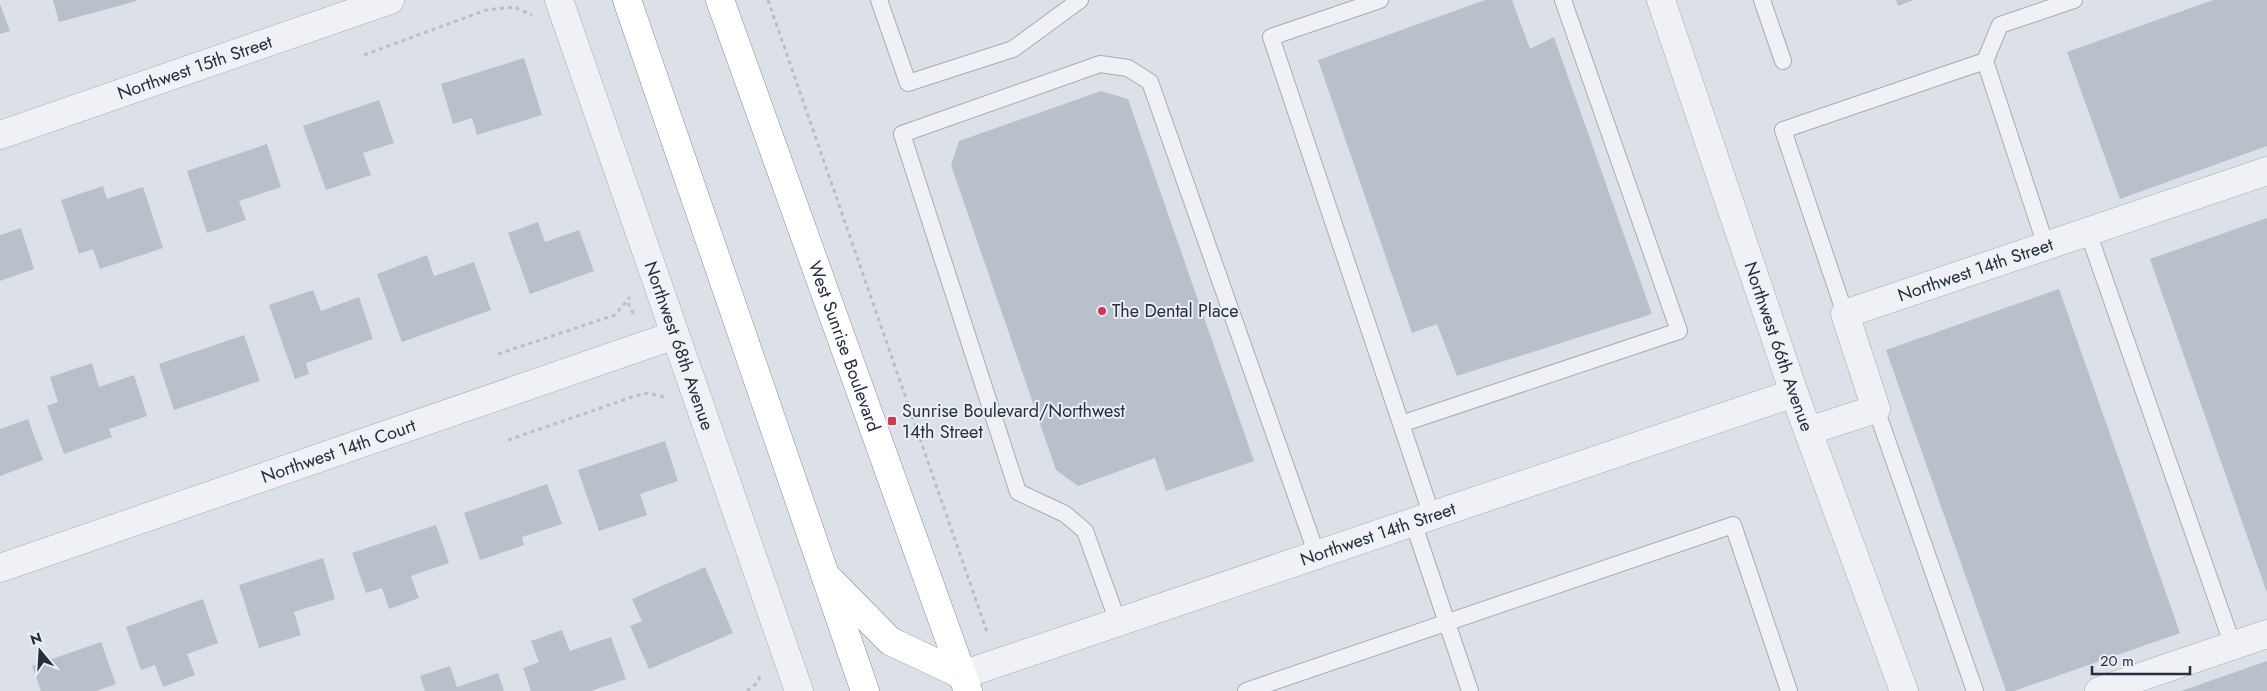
<svg xmlns="http://www.w3.org/2000/svg" width="2267" height="691" viewBox="0 0 2267 691" font-family="Jost,sans-serif">
<style>
.building{fill:#b8c0cb}
.lines{fill:none;stroke-linecap:round;stroke-linejoin:round}
.lane-casing{stroke:#a5acb5;stroke-width:18}
.street-casing{stroke:#a5acb5;stroke-width:29}
.highway-casing{stroke:#828e9f;stroke-width:29}
.path{stroke:#babfc6;stroke-width:3;stroke-dasharray:4 4;stroke-linecap:butt}
.lane{stroke:#eff1f5;stroke-width:16}
.street{stroke:#eff1f5;stroke-width:28}
.highway{stroke:#fff;stroke-width:28}
.poi-dot{fill:#d93452;stroke:#ebeff5;stroke-width:2}
.labels{text-anchor:middle;stroke-width:4;stroke-linejoin:round;paint-order:stroke}
.street-label{font-size:18px;fill:#242f3f;stroke:#ebeff5}
.poi-label{font-size:18px;fill:#242f3f;stroke:#ebeff5;text-anchor:start}
</style>
<rect width="100%" height="100%" fill="#dce1e7"/>
<!-- building -->
<path class="building" d="M53,0H136L137,1L59,22Z
M1485,0H1512L1530,49L1554,37L1652,314L1457,376L1437,324L1412,333L1318,60Z
M1896,0H1914L1898,6Z
M2213,0H2267V146L2120,199L2067,52Z
M0,4L10,31L0,34Z
M524,58L542,115L477,135L472,118L453,124L441,84Z
M1101,91L1128,99L1254,461L1166,491L1155,458L1078,486L1056,470L951,165L959,141Z
M379,100L394,143L363,153L371,175L326,190L303,126Z
M267,144L281,187L239,201L246,220L207,233L187,171Z
M103,186L107,199L143,187L163,248L100,269L93,249L79,254L61,200Z
M2267,218V593L2150,259Z
M538,222L545,242L579,230L594,271L530,294L508,233Z
M21,228L34,269L0,281V235Z
M427,255L434,276L474,262L491,310L402,342L377,274Z
M2059,289L2180,633L2014,691H2006L1886,350Z
M313,290L321,311L359,297L373,339L306,363L309,374L295,379L269,305Z
M244,335L260,381L174,410L159,364Z
M92,363L99,387L134,375L147,416L109,429L112,437L64,454L47,406L58,402L50,377Z
M28,419L43,460L0,476V429Z
M665,441L678,481L640,494L647,515L599,531L578,470Z
M547,484L562,524L522,537L524,545L480,560L464,513Z
M436,525L449,563L411,576L419,598L389,609L382,588L366,593L352,553Z
M323,558L335,599L294,612L301,635L259,648L239,585Z
M705,567L733,633L649,669L630,626L642,621L632,599Z
M203,599L218,643L187,654L195,675L163,687L155,665L141,670L126,627Z
M562,630L570,651L611,637L626,679L591,691H531L523,668L539,662L531,641Z
M101,642L116,684L96,691H41L32,666Z
M2267,661V691H2181Z
M450,666L457,687L498,673L504,691H425L420,676Z"/>
<g class="lines">
<!-- lane casing -->
<g class="lane-casing">
<path id="lane" d="M879,0L908,83L1013,49L1080,0
M1380,0L1271,37L1432,516
M1762,0L1783,61
M1985,61L2000,25L2074,0
M2088,232L2233,646
M1845,314L1783,130L1985,61L2046,246
M1876,409L1975,691
M1401,424L1679,331L1563,0
M1413,522L1470,691
M1118,622L1085,531L1065,514L1018,492L902,134L1100,64L1128,68L1150,82L1317,555
M1246,691L1733,525L1789,691"/>
</g>
<!-- street casing -->
<g class="street-casing">
<g id="street">
<path id="s1" d="M559,0L799,691"/>
<path id="s2" d="M1661,0L1794,393L1904,691"/>
<path id="s3" d="M0,135L390,0"/>
<path id="s4" d="M1808,431L1876,409L1845,314L2267,171"/>
<path id="s5" d="M0,568L675,335"/>
<path id="s6" d="M962,675L1794,393"/>
<path d="M2099,691L2267,634"/>
</g>
</g>
<!-- highway casing -->
<g class="highway-casing">
<g id="highway">
<path d="M627,0L865,691"/>
<path id="s7" d="M720,0L968,691"/>
<path d="M831,581L890,641L962,675"/>
</g>
</g>
<!-- path -->
<path class="path" d="M768,0L988,635
M364,55L486,10L514,7L532,15
M628,303L634,315
M498,354L615,315L630,297
M508,440L635,396L648,393L664,397
M747,691L757,683L761,674"/>
<!-- lane -->
<use href="#lane" class="lane"/>
<!-- street -->
<use href="#street" class="street"/>
<!-- highway -->
<use href="#highway" class="highway"/>
</g>
<!-- markers -->
<g class="poi-dot">
<circle cx="1102" cy="311" r="5"/>
<rect x="887" y="416" width="10" height="10" rx="2.5"/>
</g>
<g class="labels">
<!-- street labels -->
<g class="street-label">
<text dy="6" stroke="none"><textPath href="#s3" startOffset="206">Northwest 15th Street</textPath></text>
<text dy="6" stroke="none"><textPath href="#s4" startOffset="309">Northwest 14th Street</textPath></text>
<text dy="6" stroke="none"><textPath href="#s7" startOffset="368">West Sunrise Boulevard</textPath></text>
<text dy="6" stroke="none"><textPath href="#s1" startOffset="366">Northwest 68th Avenue</textPath></text>
<text dy="6" stroke="none"><textPath href="#s2" startOffset="366">Northwest 66th Avenue</textPath></text>
<text dy="6" stroke="none"><textPath href="#s5" startOffset="358">Northwest 14th Court</textPath></text>
<text dy="6" stroke="none"><textPath href="#s6" startOffset="439">Northwest 14th Street</textPath></text>
</g>
<!-- poi labels -->
<g class="poi-label">
<text x="1112" y="317">The Dental Place</text>
<text x="902" y="417">Sunrise Boulevard/Northwest<tspan x="902" dy="21">14th Street</tspan></text>
</g>
</g>
<!-- north arrow -->
<g transform="translate(40 651) rotate(342)" stroke="#ebeff5" stroke-width="4" paint-order="stroke">
<path d="M0-4L9 19L0 12L-9 19Z" fill="#242f3f"/>
<text y="-8" font-size="14" font-weight="bold" text-anchor="middle" fill="#242f3f">N</text>
</g>
<!-- scale -->
<path d="M2092 666v8h98v-8" fill="none" stroke="#242f3f" stroke-width="2.5"/>
<text x="2100" y="666" font-size="15" fill="#242f3f" stroke="#ebeff5" stroke-width="4" paint-order="stroke">20 m</text>
</svg>
